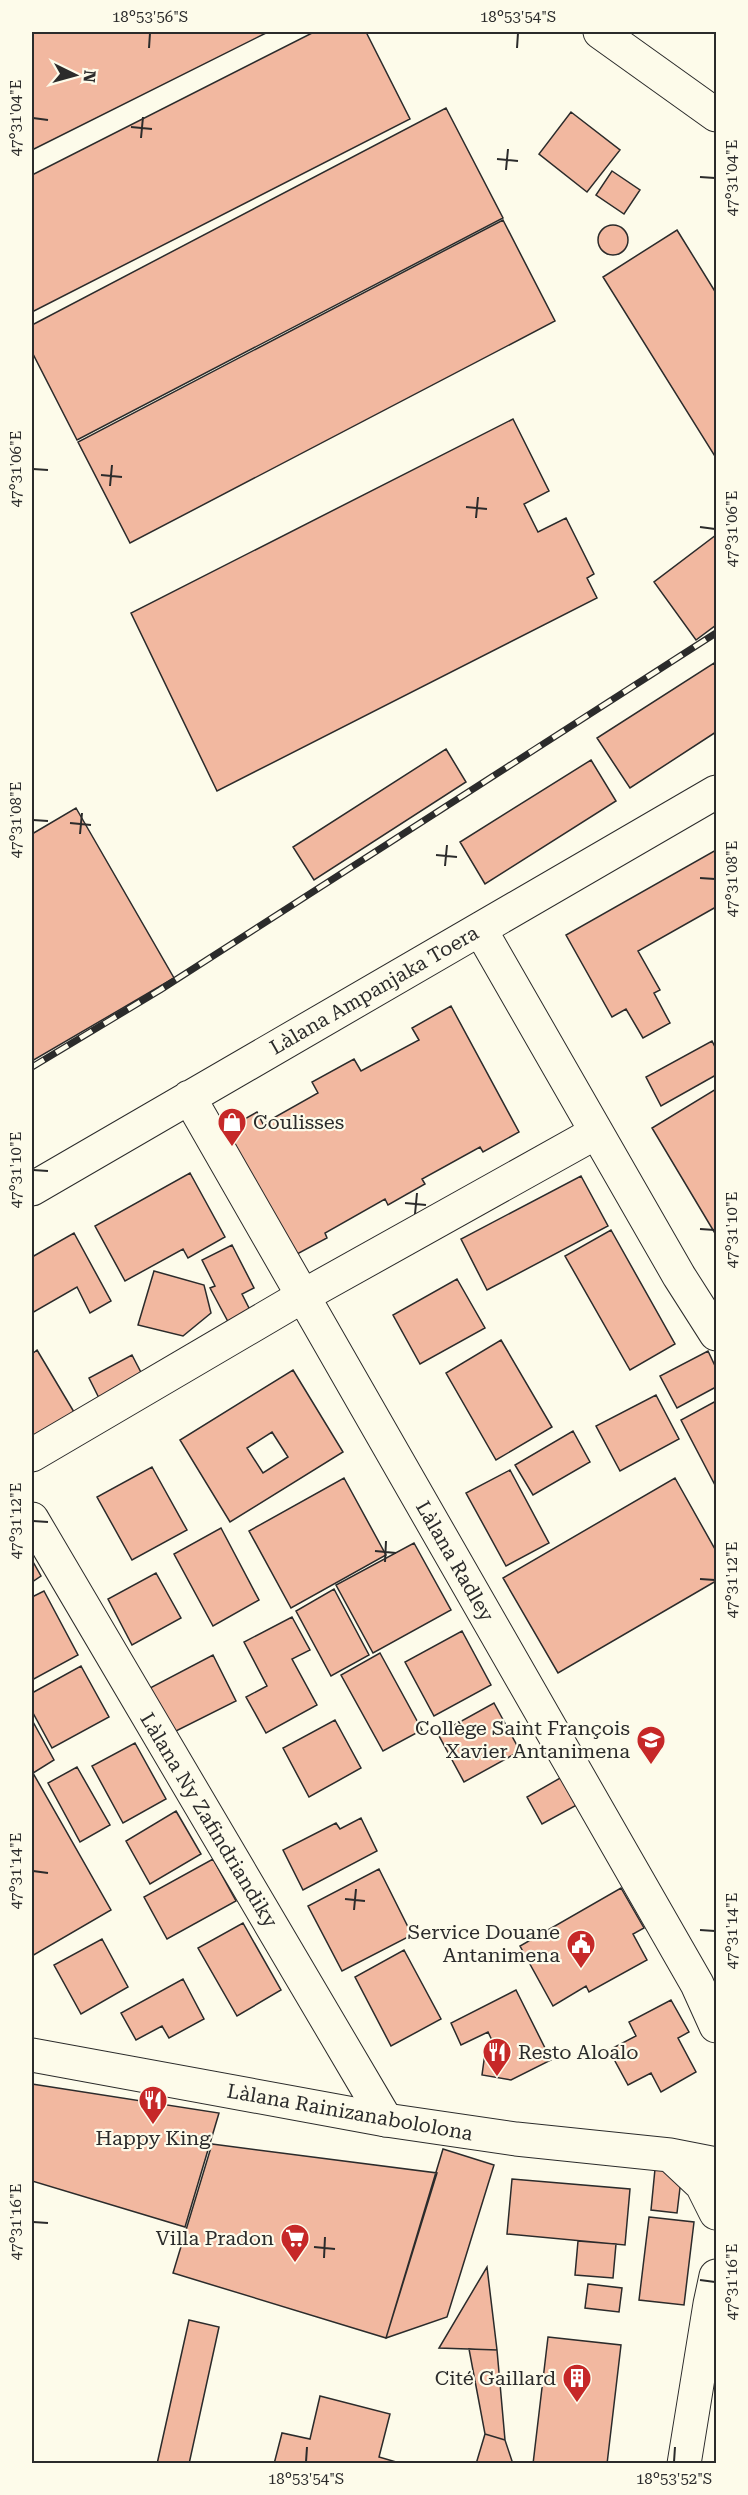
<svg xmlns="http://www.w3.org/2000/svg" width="748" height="2495" viewBox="0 0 748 2495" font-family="'Roboto Serif',serif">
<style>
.building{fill:#f2b8a0;stroke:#2b2b2b;stroke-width:1.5;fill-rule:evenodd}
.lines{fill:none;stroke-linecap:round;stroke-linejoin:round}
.minor-casing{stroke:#2b2b2b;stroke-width:35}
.major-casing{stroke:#2b2b2b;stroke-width:35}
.minor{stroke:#fdfbea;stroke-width:33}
.major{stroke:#fdfbea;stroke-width:33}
.rail-casing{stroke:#2b2b2b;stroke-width:7}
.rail{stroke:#fdfbea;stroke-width:4.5;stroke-dasharray:14;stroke-linecap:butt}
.ticks{fill:none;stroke:#2b2b2b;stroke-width:2}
.labels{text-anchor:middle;stroke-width:4.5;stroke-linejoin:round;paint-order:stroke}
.street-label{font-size:20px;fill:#2b2b2b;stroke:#fdfbea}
.poi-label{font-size:20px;fill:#2b2b2b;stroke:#fdfbea;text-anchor:end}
.neatline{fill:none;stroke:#2b2b2b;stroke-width:2}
.ticks-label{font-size:15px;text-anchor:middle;fill:#2b2b2b}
</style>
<rect width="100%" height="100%" fill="#fdfbea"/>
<!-- building -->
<path class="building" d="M32,32H268L32,150Z
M314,32H366L410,119L32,312V175Z
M446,108L503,218L77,440L32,352V325Z
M571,112L620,150L587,192L539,154Z
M612,171L640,190L624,214L596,195Z
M503,220L555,321L130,543L78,442Z
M598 240a15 15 0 1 1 30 0a15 15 0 1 1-30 0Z
M677,230L716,293V458L603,277Z
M513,419L549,491L524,504L538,532L566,518L594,574L587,578L597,598L217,791L131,613Z
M716,535V625L696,640L654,582Z
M714,663L716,667V732L630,788L597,738Z
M446,749L466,782L314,880L293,847Z
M591,760L616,801L485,884L460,842Z
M76,808L174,978L32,1061V834Z
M716,850V907L638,951L660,990L654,993L670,1023L643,1038L626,1009L612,1017L566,935Z
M451,1006L519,1132L483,1152L480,1147L422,1179L425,1184L388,1205L385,1199L325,1233L327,1238L286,1260L218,1134L257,1112L263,1124L318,1093L312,1082L354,1059L361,1071L419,1040L412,1028Z
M712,1041L716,1049V1075L661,1106L646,1077Z
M716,1089V1235L652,1128Z
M190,1173L225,1237L188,1258L183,1249L125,1281L95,1226Z
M581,1176L608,1226L487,1290L461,1239Z
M611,1230L675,1344L630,1370L565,1256Z
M74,1233L111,1301L90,1313L77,1287L32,1313V1257Z
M232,1245L254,1288L242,1294L255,1320L233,1331L210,1288L215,1286L202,1260Z
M154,1271L204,1285L211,1313L183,1336L138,1325Z
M457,1279L485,1328L420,1364L393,1315Z
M501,1340L552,1427L496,1460L446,1373Z
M37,1350L77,1417L32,1441V1354Z
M708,1351L716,1368V1387L677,1408L660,1376Z
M132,1355L147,1384L104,1408L89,1378Z
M293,1370L343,1452L230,1522L180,1440ZM272,1432L288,1457L263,1473L247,1448Z
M656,1395L679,1439L620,1471L596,1426Z
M716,1401V1487L681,1420Z
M573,1431L590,1462L533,1495L515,1465Z
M152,1467L187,1530L132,1560L97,1497Z
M510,1470L549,1543L506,1566L466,1493Z
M344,1478L386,1555L291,1608L249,1531Z
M675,1478L716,1551V1581L558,1673L503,1578Z
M221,1528L259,1600L213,1626L174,1554Z
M414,1543L451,1610L373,1653L336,1585Z
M32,1560L41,1576L32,1582Z
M156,1573L181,1618L132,1645L108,1599Z
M334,1589L369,1655L331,1676L296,1611Z
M44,1591L78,1655L32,1680V1597Z
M292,1617L310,1650L292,1659L317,1705L266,1733L246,1697L267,1686L244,1642Z
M462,1631L491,1685L434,1716L405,1662Z
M380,1653L422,1730L383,1751L341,1675Z
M213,1655L236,1701L172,1733L150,1688Z
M81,1666L109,1717L52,1748L32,1711V1693Z
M494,1703L520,1751L464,1782L438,1734Z
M32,1720L54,1760L33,1773L111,1910L32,1956Z
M335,1720L361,1768L309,1797L283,1748Z
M135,1743L166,1799L123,1823L92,1766Z
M77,1767L110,1825L80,1842L48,1783Z
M569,1773L584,1801L542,1824L527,1797Z
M176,1811L201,1854L150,1884L126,1841Z
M361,1818L377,1851L303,1890L283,1850L336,1823L340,1829Z
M213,1859L236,1901L167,1939L144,1897Z
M379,1869L412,1935L342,1971L308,1906Z
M621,1888L644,1928L633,1934L647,1960L589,1992L586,1986L553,2006L520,1946Z
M243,1923L281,1990L237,2016L198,1948Z
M102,1939L128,1987L81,2014L54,1965Z
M404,1950L441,2019L391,2046L355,1977Z
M183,1979L204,2019L169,2038L162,2026L136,2040L121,2013Z
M516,1990L551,2060L511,2080L482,2075L485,2053L499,2055L488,2032L461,2045L451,2023Z
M671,2000L689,2032L678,2038L696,2072L661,2092L651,2073L628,2085L609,2050L636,2036L629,2022Z
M32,2084L219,2113L185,2227L32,2181Z
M212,2144L437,2173L386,2338L173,2273Z
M443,2149L494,2165L447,2317L386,2338Z
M655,2169L682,2171L677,2213L651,2210Z
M512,2179L630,2189L625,2245L507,2234Z
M649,2217L694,2222L684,2305L639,2300Z
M578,2241L616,2244L613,2278L575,2275Z
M487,2267L497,2350L439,2348Z
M588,2284L622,2288L619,2312L585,2308Z
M189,2320L219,2327L189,2464H157Z
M548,2337L621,2345L607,2464H533Z
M469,2349L497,2350L505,2440L485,2434Z
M320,2396L390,2414L379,2457L403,2464H274L282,2433L310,2439Z
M485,2434L505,2440L513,2464H476Z"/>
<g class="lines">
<!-- minor casing -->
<g class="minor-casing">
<path id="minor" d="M600,32L716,115
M32,1455L303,1296L595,1133
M32,1519L386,2120"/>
</g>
<!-- major casing -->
<g class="major-casing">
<path id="major" d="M480,929L679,1276L716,1334
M189,1097L697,1984L716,2026
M32,1189L716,792
M32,2055L386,2120L516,2139L670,2155L716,2164
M670,2155L702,2185L716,2213
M684,2464L710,2304L716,2276"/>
</g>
<!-- minor -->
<use href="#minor" class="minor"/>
<!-- major -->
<use href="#major" class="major"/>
<!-- rail casing -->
<g class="rail-casing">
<path id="rail" d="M32,1067L160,990L716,633"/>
</g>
<!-- rail -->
<use href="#rail" class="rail"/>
</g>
<!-- ticks -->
<path class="ticks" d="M149,48L150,33M517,48L518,33M33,118L48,120M131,127L152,129M141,138L143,117M497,159L518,161M506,170L508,149M700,177L715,178M33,469L48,470M101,475L122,477M110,486L112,465M466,507L487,509M476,518L478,497M700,527L715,529M33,820L48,821M70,823L91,825M80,834L82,813M436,855L457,857M445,866L447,845M700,878L715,879M33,1170L48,1171M405,1203L426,1205M415,1214L417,1193M700,1229L715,1230M33,1521L48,1522M375,1551L396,1553M385,1562L386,1541M700,1579L715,1580M33,1871L48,1873M345,1899L365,1901M354,1910L356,1889M700,1930L715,1931M33,2222L48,2223M314,2247L335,2249M324,2258L325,2237M700,2280L715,2282M306,2462L307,2447M674,2462L675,2447"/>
<!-- icons -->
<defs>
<g id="shop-pin" transform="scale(1.5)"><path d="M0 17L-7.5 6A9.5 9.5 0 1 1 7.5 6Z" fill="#c62828" stroke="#fdfbea"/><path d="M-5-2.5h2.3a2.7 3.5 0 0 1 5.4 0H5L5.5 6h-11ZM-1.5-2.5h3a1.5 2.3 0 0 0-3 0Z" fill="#fff"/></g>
<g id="school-pin" transform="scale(1.5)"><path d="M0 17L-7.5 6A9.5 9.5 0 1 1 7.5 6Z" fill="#c62828" stroke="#fdfbea"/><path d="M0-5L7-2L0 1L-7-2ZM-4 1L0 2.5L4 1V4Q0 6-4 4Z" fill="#fff"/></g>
<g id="civic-pin" transform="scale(1.5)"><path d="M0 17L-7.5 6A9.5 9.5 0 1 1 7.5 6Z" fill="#c62828" stroke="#fdfbea"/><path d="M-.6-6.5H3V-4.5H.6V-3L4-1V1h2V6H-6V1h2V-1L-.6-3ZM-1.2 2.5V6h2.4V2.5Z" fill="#fff"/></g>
<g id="restaurant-pin" transform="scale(1.5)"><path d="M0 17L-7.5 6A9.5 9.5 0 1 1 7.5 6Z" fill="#c62828" stroke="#fdfbea"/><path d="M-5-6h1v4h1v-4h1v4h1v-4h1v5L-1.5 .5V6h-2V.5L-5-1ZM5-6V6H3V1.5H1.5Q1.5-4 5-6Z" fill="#fff"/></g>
<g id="supermarket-pin" transform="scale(1.5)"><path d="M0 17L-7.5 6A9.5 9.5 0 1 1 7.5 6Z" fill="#c62828" stroke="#fdfbea"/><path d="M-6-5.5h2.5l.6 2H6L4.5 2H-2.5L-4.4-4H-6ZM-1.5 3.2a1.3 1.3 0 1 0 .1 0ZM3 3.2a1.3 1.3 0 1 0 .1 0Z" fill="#fff"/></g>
<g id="building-pin" transform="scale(1.5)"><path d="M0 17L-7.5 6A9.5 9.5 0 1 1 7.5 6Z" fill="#c62828" stroke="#fdfbea"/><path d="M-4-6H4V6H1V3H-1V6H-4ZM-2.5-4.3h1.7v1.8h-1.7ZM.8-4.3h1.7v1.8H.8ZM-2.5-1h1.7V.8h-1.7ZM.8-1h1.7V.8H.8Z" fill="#fff"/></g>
</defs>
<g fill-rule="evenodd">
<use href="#shop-pin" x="232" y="1122"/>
<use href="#school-pin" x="651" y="1740"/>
<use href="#civic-pin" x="581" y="1944"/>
<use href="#restaurant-pin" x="497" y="2052"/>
<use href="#restaurant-pin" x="153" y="2100"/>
<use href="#supermarket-pin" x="295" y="2238"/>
<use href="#building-pin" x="577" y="2378"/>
</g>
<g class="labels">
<!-- street labels -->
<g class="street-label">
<text transform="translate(374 990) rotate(-30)" y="7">Làlana Ampanjaka Toera</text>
<text transform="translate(455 1561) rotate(60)" y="7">Làlana Radley</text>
<text transform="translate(209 1820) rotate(59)" y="7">Làlana Ny Zafindriandiky</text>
<text transform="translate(350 2112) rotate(10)" y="7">Làlana Rainizanabololona</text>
</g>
<!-- poi labels -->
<g class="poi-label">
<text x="253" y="1129" text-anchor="start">Coulisses</text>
<text x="630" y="1735">Collège Saint François<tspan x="630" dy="23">Xavier Antanimena</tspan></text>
<text x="560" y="1939">Service Douane<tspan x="560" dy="23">Antanimena</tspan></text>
<text x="518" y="2059" text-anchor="start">Resto Aloalo</text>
<text x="153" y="2145" text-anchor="middle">Happy King</text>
<text x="274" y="2245">Villa Pradon</text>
<text x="556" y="2385">Cité Gaillard</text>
</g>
</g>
<!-- border -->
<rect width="748" height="2495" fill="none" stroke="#fdfbea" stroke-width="66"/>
<!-- north arrow -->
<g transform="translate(75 75) rotate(95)" stroke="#fdfbea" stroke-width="4.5" paint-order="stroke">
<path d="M0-4.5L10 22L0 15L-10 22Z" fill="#2b2b2b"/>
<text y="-9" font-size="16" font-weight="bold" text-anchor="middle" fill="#2b2b2b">N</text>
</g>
<rect x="33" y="33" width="682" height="2429" class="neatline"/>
<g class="ticks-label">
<text x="150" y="22">18°53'56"S</text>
<text x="518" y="22">18°53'54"S</text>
<text transform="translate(16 118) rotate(-90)" y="5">47°31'04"E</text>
<text transform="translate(732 178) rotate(-90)" y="5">47°31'04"E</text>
<text transform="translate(16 469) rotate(-90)" y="5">47°31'06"E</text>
<text transform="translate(732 529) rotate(-90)" y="5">47°31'06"E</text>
<text transform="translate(16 820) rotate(-90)" y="5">47°31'08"E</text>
<text transform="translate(732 879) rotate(-90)" y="5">47°31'08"E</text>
<text transform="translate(16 1170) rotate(-90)" y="5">47°31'10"E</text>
<text transform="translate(732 1230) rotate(-90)" y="5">47°31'10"E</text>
<text transform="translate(16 1521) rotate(-90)" y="5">47°31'12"E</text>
<text transform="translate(732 1580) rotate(-90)" y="5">47°31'12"E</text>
<text transform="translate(16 1871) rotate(-90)" y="5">47°31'14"E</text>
<text transform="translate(732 1931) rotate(-90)" y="5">47°31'14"E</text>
<text transform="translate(16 2222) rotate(-90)" y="5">47°31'16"E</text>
<text transform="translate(732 2282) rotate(-90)" y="5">47°31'16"E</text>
<text x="306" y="2484">18°53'54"S</text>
<text x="674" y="2484">18°53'52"S</text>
</g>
</svg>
